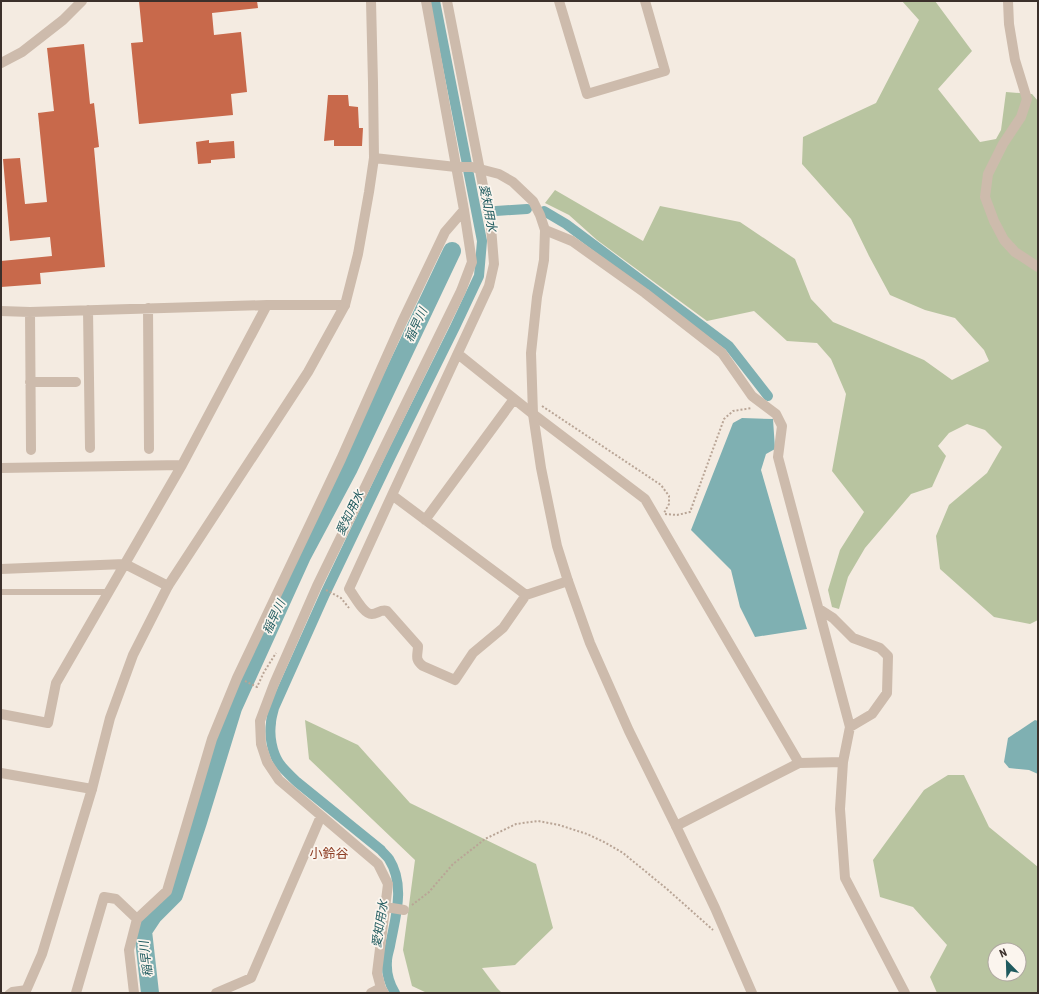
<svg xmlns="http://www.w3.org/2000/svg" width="1039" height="994" viewBox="0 0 1039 994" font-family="'Roboto Condensed','Noto Sans JP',sans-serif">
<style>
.green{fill:#b8c4a0;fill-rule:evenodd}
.water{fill:#7fb0b2}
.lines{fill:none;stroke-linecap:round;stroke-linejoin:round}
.canal{stroke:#7fb0b2;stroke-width:10}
.river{stroke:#7fb0b2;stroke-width:18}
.building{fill:#c8694b}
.path{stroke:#b9a596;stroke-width:2;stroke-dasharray:2 2;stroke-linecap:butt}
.service{stroke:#cdbbac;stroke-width:6}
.minor{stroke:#cdbbac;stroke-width:10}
.tertiary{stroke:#cdbbac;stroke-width:10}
.labels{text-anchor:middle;stroke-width:3.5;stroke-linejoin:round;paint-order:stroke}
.water-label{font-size:12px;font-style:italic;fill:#1f5a5e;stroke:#fbf5ee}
.quarter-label{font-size:13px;fill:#8c3b22;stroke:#fbf5ee}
</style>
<rect width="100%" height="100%" fill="#f4ebe1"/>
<!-- green -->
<path class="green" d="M902,1H935L972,51L938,89L980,142L996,139L1001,130L1006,92L1032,94L1038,101V620L1030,624L994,617L940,569L936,536L949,505L987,473L1002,447L985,430L967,424L949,433L938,446L946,456L932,487L911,494L865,548L848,577L839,609L832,607L828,590L840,550L864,512L832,471L846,394L831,359L817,343L787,341L754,311L707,321L597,240L569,215L545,203L555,190L643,241L660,206L740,222L795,259L811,299L833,322L886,344L924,360L952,380L989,361L984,350L955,318L925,310L890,295L869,256L851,219L802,164L803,137L876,103L919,20Z
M305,720L358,745L410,803L536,864L553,928L515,965L482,968L497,988L502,993H427L412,986L403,950L415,860L309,759Z
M948,775H964L989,827L1038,867V993H937L930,977L947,945L913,907L880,897L873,860L924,790ZM995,950H1019V974H995Z"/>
<!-- water -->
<path class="water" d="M742,418L773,419L775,449L766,454L761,470L807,629L755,637L740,607L731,570L691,530L733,423Z
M1035,720L1038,721V774L1029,770L1009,768L1004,762L1008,738Z"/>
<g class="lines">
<!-- canal -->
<path class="canal" d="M496,211L527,209
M544,211L566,224L729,346L768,396
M395,993C389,983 386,973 387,961C387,956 389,951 390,946C395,918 406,886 389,859C387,856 383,853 381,850L297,782C291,776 284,770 279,763C272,752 269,736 271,723C271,718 273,713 274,708L325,594L391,456L455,327L479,276L482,241L435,1"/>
<!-- river -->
<path class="river" d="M150,993L143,931L153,916L174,895L198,822L233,708L302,556L349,468L452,251"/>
</g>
<!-- building -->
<path class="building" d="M139,1H257L258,8L212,13L214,35L241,32L247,92L231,94L233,115L139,124L131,43L143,42Z
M84,44L90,104L94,103L99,147L94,148L105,267L40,273L41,284L1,287V261L52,256L50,237L10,241L3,159L20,158L25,204L47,202L38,113L54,111L47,48Z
M328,95H348L349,106L358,107L359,128H363L362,146H334V140L324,141Z
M209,140V143L234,141L235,158L211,160V163L198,164L196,142Z"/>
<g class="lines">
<!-- path -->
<path class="path" d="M542,406L661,485L669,496V504L664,513
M665,514L677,515L690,512L724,419L733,411L752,408
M326,590L341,598L349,608
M245,681L257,687L264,672L276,653
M412,905L429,892L453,864L485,839L516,824L538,821L559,825L587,834L604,842L623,853L667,889L713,930"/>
<!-- service -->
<path class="service" d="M1,592H108
M8,993L12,990L27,988"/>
<!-- minor -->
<path class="minor" d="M447,1L491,227L494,264L489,286L392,495L349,589C354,595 364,615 372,614C377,614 381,609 387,611L418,646C418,655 414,659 423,666L455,680L473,653L503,628L526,595L568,581
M559,1L587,94L665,71L645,1
M1008,1L1009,24L1015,60L1027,99L1021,117L1003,144L988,174L985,197L994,221L1004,240L1015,252L1038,267
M545,230L572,241L645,293L722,353L752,396L776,414L782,426L778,457L850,727L843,762L840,809L845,878L905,993
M148,308L149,449
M88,310L90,448
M1,311L30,312L267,305H345
M30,312L31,450
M458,354L533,414L645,499L799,763
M30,382H76
M1,468L182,465L267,305
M392,495L526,595
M425,520L514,399
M1,569L125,564L168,586
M819,609L833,618L853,638L880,648L888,656L887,693L872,714L850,727
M1,714L48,723L56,683L182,465
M1,773L92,789
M676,826L799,763L843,762
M386,907L404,910
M76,993L104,897L116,899L137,919
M134,993L129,950L137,919L167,891L212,739L237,678L341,459L402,322L445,232L464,210
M216,993L251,978L321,816
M371,993L381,988
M384,993L381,988L377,973L388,884L378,864L279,780L267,762L261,744L260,721L274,684L317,586L389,438L461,291L472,262L464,210L426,1"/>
<!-- tertiary -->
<path class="tertiary" d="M1,63L22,52L63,20L82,1
M374,158L456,167H472L499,174L513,182L533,201L540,215L545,230L544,260L537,297L531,353L533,414L541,468L557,546L568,581L590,643L629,731L676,826L715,908L752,993
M25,993L42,954L92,789L110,718L133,655L168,586L308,372L345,305L358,254L369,192L374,158L373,83L371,1"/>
</g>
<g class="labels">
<!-- water labels -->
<g class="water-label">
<text transform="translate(488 208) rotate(79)" y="4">愛知用水</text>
<text transform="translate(416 325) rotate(-65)" y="4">稲早川</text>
<text transform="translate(350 513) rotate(-64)" y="4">愛知用水</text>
<text transform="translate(274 617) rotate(-65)" y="4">稲早川</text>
<text transform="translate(380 924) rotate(-81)" y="4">愛知用水</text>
<text transform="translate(146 959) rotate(-97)" y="4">稲早川</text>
</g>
<!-- quarter labels -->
<g class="quarter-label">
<text x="329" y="858">小鈴谷</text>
</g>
</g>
<!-- border -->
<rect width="1039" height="994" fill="none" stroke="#3b302b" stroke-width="4"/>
<!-- north arrow -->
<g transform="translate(1007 962) rotate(337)"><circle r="19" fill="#fbf5ee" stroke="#aea6a0"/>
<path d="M0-3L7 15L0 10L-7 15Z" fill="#1f5a5e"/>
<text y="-6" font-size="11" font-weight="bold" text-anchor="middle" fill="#3b302b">N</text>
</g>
</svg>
